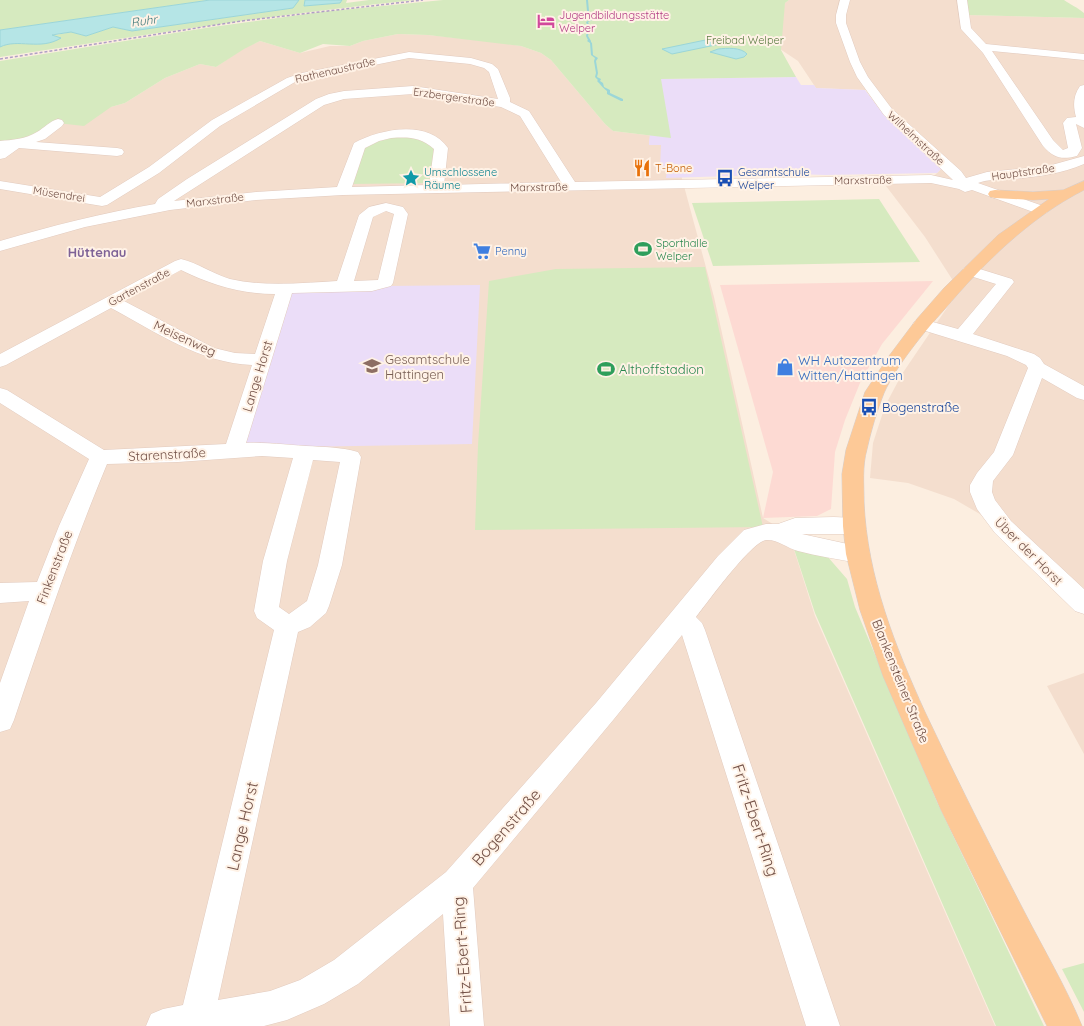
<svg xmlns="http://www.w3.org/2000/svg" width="1084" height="1026" viewBox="0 0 1084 1026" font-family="Quicksand,sans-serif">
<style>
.residential{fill:#f4dece}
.commercial{fill:#fddad3}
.education{fill:#ebddf8}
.green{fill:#d6eabf}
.water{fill:#b5e5e6;stroke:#9bd6d8}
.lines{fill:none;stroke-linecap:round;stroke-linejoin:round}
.stream{fill:#9bd6d8;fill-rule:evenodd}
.minor-casing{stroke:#e2cbbf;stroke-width:1}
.major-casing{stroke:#d8cecb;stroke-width:1}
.minor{fill:#fff;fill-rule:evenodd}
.major{fill:#fdc997;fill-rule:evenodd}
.rail{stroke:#af9fc5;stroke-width:1.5;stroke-dasharray:3 2;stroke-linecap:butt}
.labels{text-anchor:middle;stroke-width:4;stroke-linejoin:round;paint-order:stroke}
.far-hotel-label{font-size:11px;fill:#b23c85;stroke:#fff2e6;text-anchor:start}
.far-park-label{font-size:11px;fill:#58793f;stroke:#fff2e6}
.far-street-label{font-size:11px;fill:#735147;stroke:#fff2e6}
.far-food-label{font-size:11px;fill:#c56008;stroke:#fff2e6;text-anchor:start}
.far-culture-label{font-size:11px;fill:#0d838f;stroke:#fff2e6;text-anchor:start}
.far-transit-label{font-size:11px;fill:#164399;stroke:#fff2e6;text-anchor:start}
.far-leisure-label{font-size:11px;fill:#27864d;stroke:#fff2e6;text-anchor:start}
.far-shop-label{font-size:11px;fill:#366cbe;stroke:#fff2e6;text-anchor:start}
.far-water-label{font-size:12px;font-style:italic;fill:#3b7779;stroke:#fff2e6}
.far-quarter-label{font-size:13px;font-weight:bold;fill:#7e6297;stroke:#fff2e6}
.street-label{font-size:13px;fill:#735147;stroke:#fff2e6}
.education-label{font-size:13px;fill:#785e54;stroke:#fff2e6;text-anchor:start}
.shop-label{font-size:13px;fill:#366cbe;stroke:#fff2e6;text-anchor:start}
.leisure-label{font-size:13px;fill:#27864d;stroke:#fff2e6;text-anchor:start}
.transit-label{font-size:13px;fill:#164399;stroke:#fff2e6;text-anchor:start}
.near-street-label{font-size:16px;fill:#735147;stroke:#fff2e6}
</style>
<rect width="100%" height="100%" fill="#fceee0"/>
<!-- residential -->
<path class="residential" d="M789,0H965V15L1084,18V612L985,517L954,499L908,483L870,478L873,443L885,406L902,374L959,290L925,237L886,186L935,175L942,168L878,107L866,90L816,88L798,61L774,45L785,3Z
M398,34L428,35L496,42L521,46L541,53L551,60L605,124L613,131L671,138L714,297L763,518L789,534L815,616L995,1026H0V103L111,107L125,103L165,78L200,64L216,67L244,48L260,41L300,53L330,46H350L363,41Z
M1084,673V754L1047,686Z"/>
<!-- commercial -->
<path class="commercial" d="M933,281L882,344L860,383L845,420L835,452L831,509L817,516L763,518L773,472L720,285Z"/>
<!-- education -->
<path class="education" d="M796,77L801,85H814L816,88L865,90L878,107L942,168L937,173L825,175L797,174L666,178L667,170L660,169L661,145H649V141L654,106L655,79Z
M480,285L472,444L240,448L293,287Z"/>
<!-- green -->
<path class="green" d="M0,0H210L0,30Z
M299,0H305L304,6L340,3L342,0H347L346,3L369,0H415C276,14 138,36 0,57V47C18,38 40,51 60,38L51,36L71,32L86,36L113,27L132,31L292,8Z
M443,0H789L785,3L781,50L796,77L661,79L671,138L613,131L605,124L551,60L541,53L521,46L428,35L398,34L363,41L350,46L323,44L300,53L260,41L244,49L216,67L200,64L165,78L125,103L111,107L84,126L57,123L40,134L18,141L0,142V61L212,27L321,12Z
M965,0H1064C1071,5 1077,7 1084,13V18L965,15Z
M405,135L427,139L438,149L434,183L349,184L355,165L369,141Z
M879,199L920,262L713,266L692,203Z
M705,267L763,527L475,530L478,445L489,281L556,269Z
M794,549L827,556L847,579L855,607L937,802L1044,1026H996L815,613Z
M1084,963V1012L1062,969Z"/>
<!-- water -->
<path class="water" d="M210,0H299L293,8L132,31L113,27L86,36L71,32L52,35L61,38C40,51 18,38 0,47V30Z
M305,0H342L340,3L304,6Z
M715,38L725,43L672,54L662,49Z
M718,49C727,48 741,47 747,54L744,57L736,59L710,52Z"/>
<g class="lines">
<!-- stream -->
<path class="stream" d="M586,0H588L589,11L592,20L588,22L590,27L588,36L591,41V42L592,43L593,55L598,58L596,61L598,73L597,77L601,79L600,81L603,83L604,87L610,90V93L623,99V101H621L607,94V91C603,88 601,85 597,81L598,80L595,77L596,73L594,61L595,58L591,55L590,43L587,41L588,40L586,36L588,27L586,22L590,20L587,11Z"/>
<!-- minor casing -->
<g class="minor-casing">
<path id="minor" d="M840,0H850L846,15V23L860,62L868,77L892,109L961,171L966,178L987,172L1048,166L1084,156V164C1061,174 1036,177 1012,179C1001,180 988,179 978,183L1046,207L1048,210L1046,213L1041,214L1036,213L972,190L965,192L959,189L931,183L343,195L256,200L170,210L85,227L0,251V241C51,226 103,213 155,204L158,199L187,179L316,99L329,94L344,91L413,86L498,99L489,72L484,68L470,64L409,58L305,79L295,82L220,126L159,173L107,205L102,206L0,189V181L100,197L149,167L212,120L287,78L302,73L409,52L471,58L492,64L498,69L510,98V102L529,111L575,182L931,175L953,180L884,115L857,77L850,62L836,23V15ZM413,94L501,107L520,116L561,182L444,185L448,148C428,119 380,129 354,143L337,187L256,192L174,201L324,105L344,99ZM391,138C410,137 420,137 434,149L429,185L352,187L365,148L379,141Z
M957,0H967L971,28L986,44L1084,54V60L992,51L1053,140L1063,150L1068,148L1063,123L1067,118L1076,117C1073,106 1073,96 1080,86L1084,85V128L1076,124L1082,148L1077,156C1061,160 1054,158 1043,146L983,53L961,29Z
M58,119L62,120L64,123L62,126L45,139L36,142L117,148L122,149L124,152L122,155L117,156L19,148L5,158L0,159V141C12,140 26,139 37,132C44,128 50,121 58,119Z
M386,203L403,207L408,214L393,283L391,286L372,291L292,293L246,443C267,442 286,445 306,446C324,447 340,447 358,452L361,457L342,565L329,606L326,613L310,627L298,632L218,1000L270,991L300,980L334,960L446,872L596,703L718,556L744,530L766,524H778L795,518L834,517L854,518L862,520L865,526L862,532L854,534H802L866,548L870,554L866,560L858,563C838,559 817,556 798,551C787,548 777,539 766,540C751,542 707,603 696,617L702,623L705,630L840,1026H806L682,635L614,719L473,888L484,1026H450L443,914L358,984L324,1004L287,1020L264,1026H146L151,1014L163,1009L183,1005L274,630L257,618L254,611L263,561L293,458L262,456L178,462L107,464C72,548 43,634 14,720L10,729L0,732V683L29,601L0,603V583L37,582L59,526L89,459L0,403V388L7,390L104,450L226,444L252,365C200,363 156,332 111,308L6,365L0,367V354L175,261L181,259C198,263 213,274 230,279C265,287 302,283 337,281L359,215L369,207ZM386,211L394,214L378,280L354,281L373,217ZM181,270C211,285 242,294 275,294L255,354L235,353L214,348L124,301ZM313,460L340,462L318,565L307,601L289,614L279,607L287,561Z
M970,266L1012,279L1014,282L973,334L1034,354L1040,358L1044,364L1084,386V400L1077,398L1042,378L1013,455L993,481L992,492L995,500L1011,521L1084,589V614L1075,611L995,533L977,509L970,492V485L977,473L994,452L1028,368L1026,365L1007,356L916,328L913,324L916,320L922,319L958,329L996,284L964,274L962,271L964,268Z"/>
</g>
<!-- major casing -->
<g class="major-casing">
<path id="major" d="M1084,181V190C1029,218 983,264 944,310C924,332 896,366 884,393C877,410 871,431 867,449C862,466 864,485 864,502C867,576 895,646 925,712C957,780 990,846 1025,913C1044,950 1066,987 1082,1026H1047L941,810L883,676L860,610L846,554L843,526L842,474L846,450L865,392L889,356L916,320L944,288L998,235L1049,199L1033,200L995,198L990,197L988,194L990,191L995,190L1033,192L1063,190Z"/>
</g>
<!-- minor -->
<use href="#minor" class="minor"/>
<!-- major -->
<use href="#major" class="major"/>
<!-- rail -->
<path class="rail" d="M0,59L241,21L423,0"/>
</g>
<!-- icons -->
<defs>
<g id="hotel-bare" transform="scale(1.38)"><path d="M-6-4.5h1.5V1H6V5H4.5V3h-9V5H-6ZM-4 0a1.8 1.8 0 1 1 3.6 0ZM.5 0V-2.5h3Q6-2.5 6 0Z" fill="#d1479c" stroke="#fff2e6" stroke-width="2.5" paint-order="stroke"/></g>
<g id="restaurant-bare" transform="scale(1.38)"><path d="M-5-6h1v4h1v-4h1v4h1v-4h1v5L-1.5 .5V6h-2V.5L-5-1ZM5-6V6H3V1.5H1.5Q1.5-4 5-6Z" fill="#e8710a" stroke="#fff2e6" stroke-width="2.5" paint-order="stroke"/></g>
<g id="sight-bare" transform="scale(1.38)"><path d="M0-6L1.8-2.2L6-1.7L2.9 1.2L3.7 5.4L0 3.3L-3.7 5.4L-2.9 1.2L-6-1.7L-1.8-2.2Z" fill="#0f9aa8" stroke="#fff2e6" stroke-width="2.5" paint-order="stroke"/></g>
<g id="bus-bare" transform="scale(1.38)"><path d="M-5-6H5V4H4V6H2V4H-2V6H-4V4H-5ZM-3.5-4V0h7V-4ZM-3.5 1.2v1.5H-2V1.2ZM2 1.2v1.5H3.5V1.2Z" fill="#1a4fb4" stroke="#fff2e6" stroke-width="2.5" paint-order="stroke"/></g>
<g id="stadium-bare" transform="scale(1.38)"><path d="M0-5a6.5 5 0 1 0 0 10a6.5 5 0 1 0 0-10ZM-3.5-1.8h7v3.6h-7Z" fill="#2e9e5b" stroke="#fff2e6" stroke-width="2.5" paint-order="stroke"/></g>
<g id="supermarket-bare" transform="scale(1.38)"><path d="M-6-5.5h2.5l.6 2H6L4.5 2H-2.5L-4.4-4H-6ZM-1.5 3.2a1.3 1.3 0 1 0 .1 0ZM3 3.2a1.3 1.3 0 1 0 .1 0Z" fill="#3f7fe0" stroke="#fff2e6" stroke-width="2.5" paint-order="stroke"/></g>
<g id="school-bare" transform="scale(1.38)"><path d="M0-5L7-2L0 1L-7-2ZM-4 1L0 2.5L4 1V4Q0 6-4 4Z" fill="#8d6e63" stroke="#fff2e6" stroke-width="2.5" paint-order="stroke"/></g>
<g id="shop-bare" transform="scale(1.38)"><path d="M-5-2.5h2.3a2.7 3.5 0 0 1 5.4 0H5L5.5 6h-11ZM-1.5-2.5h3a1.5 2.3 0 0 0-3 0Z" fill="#3f7fe0" stroke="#fff2e6" stroke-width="2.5" paint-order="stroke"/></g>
</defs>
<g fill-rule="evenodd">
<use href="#hotel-bare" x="546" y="21"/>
<use href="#restaurant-bare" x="642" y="168"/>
<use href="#sight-bare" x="411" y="178"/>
<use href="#bus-bare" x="725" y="178"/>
<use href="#stadium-bare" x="643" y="249"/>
<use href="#supermarket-bare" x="482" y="251"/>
<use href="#school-bare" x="372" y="366"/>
<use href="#shop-bare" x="785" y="367"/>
<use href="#stadium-bare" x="606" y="369"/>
<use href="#bus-bare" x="869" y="407"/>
</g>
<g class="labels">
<!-- far-hotel labels -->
<g class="far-hotel-label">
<text x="559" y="19">Jugendbildungsstätte<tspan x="559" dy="13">Welper</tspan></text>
</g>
<!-- far-park labels -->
<g class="far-park-label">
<text x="745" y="44">Freibad Welper</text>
</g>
<!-- far-street labels -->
<g class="far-street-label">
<text transform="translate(335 70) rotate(-13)" y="4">Rathenaustraße</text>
<text transform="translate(454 97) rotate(8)" y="4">Erzbergerstraße</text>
<text transform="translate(916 138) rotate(43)" y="4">Wilhelmstraße</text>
<text transform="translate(1023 172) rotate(-8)" y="4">Hauptstraße</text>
<text transform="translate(863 180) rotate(-1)" y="4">Marxstraße</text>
<text transform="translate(539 187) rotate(-1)" y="4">Marxstraße</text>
<text transform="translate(59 194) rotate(9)" y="4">Müsendrei</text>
<text transform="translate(215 200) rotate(-7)" y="4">Marxstraße</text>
<text transform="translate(139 287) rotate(-28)" y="4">Gartenstraße</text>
</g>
<!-- far-food labels -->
<g class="far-food-label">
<text x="655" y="172">T-Bone</text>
</g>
<!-- far-culture labels -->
<g class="far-culture-label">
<text x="424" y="176">Umschlossene<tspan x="424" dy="13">Räume</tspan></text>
</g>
<!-- far-transit labels -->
<g class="far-transit-label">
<text x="738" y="176">Gesamtschule<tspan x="738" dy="13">Welper</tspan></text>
</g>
<!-- far-leisure labels -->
<g class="far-leisure-label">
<text x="656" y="247">Sporthalle<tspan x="656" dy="13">Welper</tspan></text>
</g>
<!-- far-shop labels -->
<g class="far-shop-label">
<text x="495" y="255">Penny</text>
</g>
<!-- far-water labels -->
<g class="far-water-label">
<text transform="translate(144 21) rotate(-8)" y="4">Ruhr</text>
</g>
<!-- far-quarter labels -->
<g class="far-quarter-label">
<text x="97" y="257">Hüttenau</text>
</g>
<!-- street labels -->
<g class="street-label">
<text transform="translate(185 338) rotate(25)" y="5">Meisenweg</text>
<text transform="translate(257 376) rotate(-73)" y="5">Lange Horst</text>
<text transform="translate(167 454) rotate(-3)" y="5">Starenstraße</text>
<text transform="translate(1029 551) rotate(45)" y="5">Über der Horst</text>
<text transform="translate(54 567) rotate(-69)" y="5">Finkenstraße</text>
<text transform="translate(901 681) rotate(68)" y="5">Blankensteiner Straße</text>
</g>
<!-- education labels -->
<g class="education-label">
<text x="385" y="364">Gesamtschule<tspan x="385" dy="15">Hattingen</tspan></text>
</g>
<!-- shop labels -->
<g class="shop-label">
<text x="798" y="365">WH Autozentrum<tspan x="798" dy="15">Witten/Hattingen</tspan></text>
</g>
<!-- leisure labels -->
<g class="leisure-label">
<text x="619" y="374">Althoffstadion</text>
</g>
<!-- transit labels -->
<g class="transit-label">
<text x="882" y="412">Bogenstraße</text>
</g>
<!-- near-street labels -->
<g class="near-street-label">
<text transform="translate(756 820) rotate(72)" y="6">Fritz-Ebert-Ring</text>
<text transform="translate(242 826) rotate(-77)" y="6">Lange Horst</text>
<text transform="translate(506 827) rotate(-49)" y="6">Bogenstraße</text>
<text transform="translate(462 955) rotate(-94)" y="6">Fritz-Ebert-Ring</text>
</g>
</g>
</svg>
